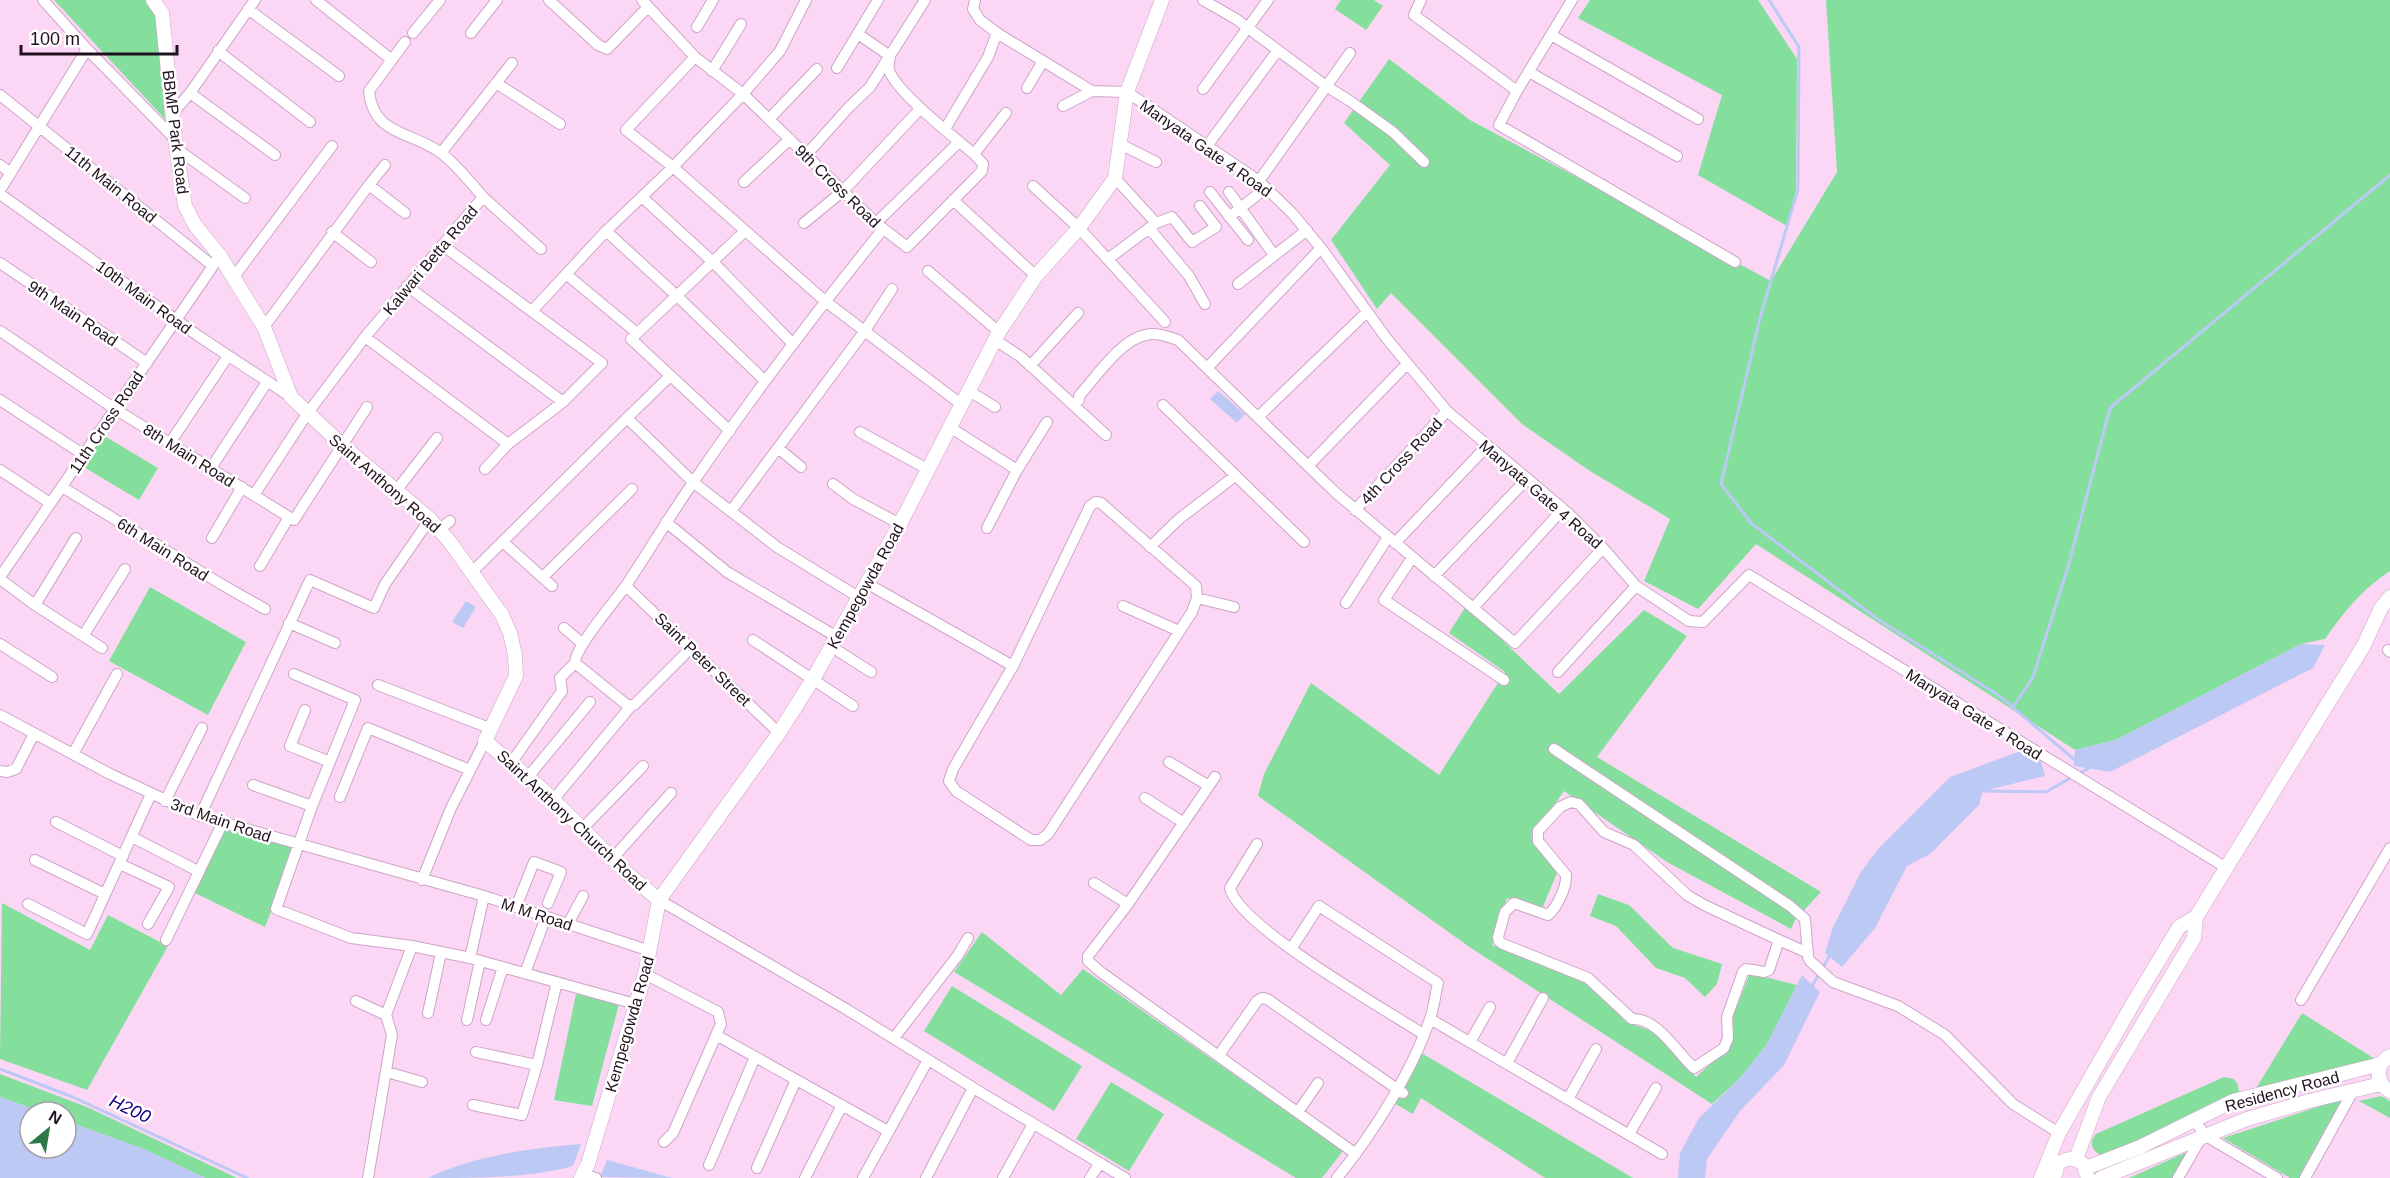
<svg xmlns="http://www.w3.org/2000/svg" width="2390" height="1178" viewBox="0 0 2390 1178" font-family="Helvetica,sans-serif">
<style>
.green{fill:#84df9d}
.water{fill:#bcc9f4}
.lines{fill:none;stroke-linecap:round;stroke-linejoin:round}
.stream{stroke:#bcc9f4;stroke-width:3}
.minor-casing{stroke:#cea4c8;stroke-width:12}
.tertiary-casing{stroke:#cea4c8;stroke-width:15}
.minor{stroke:#fff;stroke-width:10}
.tertiary{stroke:#fff;stroke-width:14}
.labels{text-anchor:middle;stroke-width:5;stroke-linejoin:round;paint-order:stroke}
.street-label{font-size:16px;fill:#20111e;stroke:#fff}
.water-label{font-size:18px;font-style:italic;fill:#170085;stroke:#fff}
</style>
<rect width="100%" height="100%" fill="#fbd7f5"/>
<!-- green -->
<path class="green" d="M54,0H147L157,16L165,119Z
M1341,0H1374L1383,6L1366,30L1335,9Z
M1590,0H1758L1797,59L1796,190L1787,226L1698,175L1722,95L1578,18Z
M1826,0H2390V571C2362,589 2344,612 2325,639L2301,644L2116,740L2075,750L1756,544L1698,609L1644,581L1670,519L1590,471L1522,424L1391,293L1377,309L1331,240L1390,165L1344,123L1389,59L1470,120L1771,281L1837,172Z
M101,434L158,468L139,500L82,466Z
M150,587L246,642L208,715L109,661Z
M1466,606L1559,694L1644,610L1687,636L1597,757L1821,892L1795,920L1791,929L1667,862L1564,791L1531,837L1557,873L1542,909L1507,898L1492,945L1587,982L1626,1022L1654,1032L1696,1077L1733,1043L1732,1019L1750,973L1797,985L1767,1044L1741,1077L1712,1104L1471,948L1258,796L1264,774L1311,683L1439,775L1505,672L1449,633Z
M225,826L296,848L265,927L195,893Z
M1598,894L1629,905L1673,948L1722,964L1717,984L1705,997L1685,978L1656,968L1616,926L1590,916Z
M2,903L90,950L108,915L168,946L87,1090L0,1059Z
M982,932L1061,995L1083,969L1343,1151L1322,1178H1296L954,972Z
M952,986L1082,1066L1054,1111L924,1031Z
M576,994L619,1004L592,1106L554,1100Z
M2302,1013L2375,1059L2255,1090Z
M1418,1051L1633,1178H1545L1421,1098L1413,1114L1392,1102Z
M0,1074L87,1107L237,1178H205L146,1150L66,1121V1112H41L0,1097Z
M2224,1077L2234,1079L2238,1085L2239,1092L2104,1156C2092,1153 2088,1142 2096,1134Z
M1111,1082L1164,1114L1129,1171L1076,1139Z
M2381,1096L2390,1101V1118L2359,1101Z
M2345,1098L2299,1178H2290L2223,1138Z
M2189,1151L2173,1178H2129Z"/>
<!-- water -->
<path class="water" d="M1218,391L1245,414L1237,423L1210,399Z
M466,601L476,607L463,628L452,622Z
M2301,644L2325,645L2313,668L2110,772L2074,766L2075,750L2116,740Z
M2037,745L2045,776L1983,791L1979,805L1930,854L1907,866L1875,928L1842,967L1825,953L1833,927L1861,872L1878,849L1950,777Z
M1802,975L1820,992L1784,1065L1740,1111L1707,1159L1705,1178H1678L1680,1153L1699,1118L1741,1077L1767,1044Z
M0,1097L41,1112H30V1148H66V1121L146,1150L205,1178H0Z
M581,1144L573,1166C530,1178 475,1178 428,1178C470,1156 534,1148 581,1144Z
M607,1160L672,1178L600,1177Z"/>
<g class="lines">
<!-- stream -->
<path class="stream" d="M1769,0L1799,47L1798,189L1760,318L1721,484L1751,523L1876,618L2001,697L2076,761
M2013,707L2033,677L2068,567L2110,408L2390,175
M2078,774L2091,767
M1981,791L2046,792L2072,777
M1811,988L1830,955
M0,1069L73,1097L247,1178"/>
<!-- minor casing -->
<g class="minor-casing">
<path id="minor" d="M43,0L87,49L175,139
M316,0L392,60
M549,0L598,45L607,49L648,7
M642,0L695,57L743,94L876,223L907,247L982,171L983,164L974,154L1006,113
M975,0L973,9L980,20L997,33L1043,61L1092,91L1127,92L1259,181L1292,213L1321,248L1387,339L1447,411L1568,513L1603,548L1636,586L1689,621L1703,622L1749,575L2225,867
M1203,0L1236,19L1326,86L1350,101L1393,132L1424,162
M1421,0L1414,15L1517,91L1572,0
M248,9L339,76
M697,27L713,0
M413,33L440,0
M471,33L497,0
M858,34L890,56C889,61 888,66 889,70C896,92 955,138 974,154
M1551,35L1698,119
M218,51L310,122
M695,57L626,130L673,167L825,301L962,405
M837,68L878,0
M712,71L741,24
M1529,72L1677,156
M496,83L560,124
M1027,88L1043,61
M1203,89L1268,0
M1517,91L1499,125L1735,262
M190,93L275,155
M0,95L213,266L216,261
M1063,106L1092,91
M173,113L190,93L255,0
M769,119L817,69
M945,129L988,57L997,33
M1120,144L1156,162
M1207,146L1278,50
M177,149L245,198
M441,153L512,63
M807,154L850,106L870,87L925,0
M0,165L11,173
M1115,178L1156,223
M1259,181L1350,53
M744,182L790,139
M369,185L385,165
M1033,186L1079,228L1165,322
M0,190L87,49
M1210,192L1248,240
M1229,192L1274,255
M0,194L200,337L291,397
M483,197L541,249
M642,197L713,262L793,344
M953,200L1036,276
M1229,217L1266,188
M804,223L843,191L920,109
M876,223L959,142
M1149,228L1189,276L1205,304
M606,231L677,296L765,381
M332,232L371,262
M442,245L602,363L563,402L508,444L485,469
M1108,259L1156,223L1172,217L1192,242L1216,227L1200,206
M0,263L147,363
M928,271L999,332
M566,274L637,333
M233,278L332,146
M1238,284L1307,230
M407,286L563,402
M532,311L606,231L673,167L743,94L780,51L806,0
M264,327L369,185L405,213
M0,331L115,409L289,517
M365,337L508,444
M995,340L1021,357L1106,435
M1030,366L1078,313
M1207,368L1321,248
M670,376L627,418L693,482L777,547L860,598
M969,391L995,407
M0,400L84,455
M1074,405L1079,400V396C1096,377 1121,339 1146,335C1157,332 1168,337 1178,340L1336,493L1515,643L1603,548
M1163,405L1304,542
M1259,416L1367,312
M951,428L1017,470L987,528
M730,431L631,339L745,231
M860,432L929,470
M170,443L228,356
M778,448L801,467
M1308,466L1407,364
M211,468L267,382
M0,470L50,503
M1017,470L1047,422
M833,484L853,499L900,524
M62,487L221,584L265,609
M396,491L437,438
M254,495L307,414L365,337L483,197C470,182 457,165 441,153C412,131 373,136 369,91L405,42
M1096,502L1101,503L1196,586L1197,598L1192,612L1048,834L1040,840H1031L956,791L949,781L953,769L1013,666L1090,506Z
M1355,510L1447,411
M731,511L864,332L892,289
M666,522L727,572L837,637
M440,529L450,521
M212,538L242,487
M503,542L552,586
M1395,543L1487,446
M1150,547L1179,519L1235,476
M1412,558L1384,600L1504,680
M260,566L289,517L294,520L367,407
M472,572L627,418
M1434,576L1527,479
M0,577L213,266
M543,577L632,489
M0,579L35,605L102,648
M868,584L1013,666
M626,586L779,733
M1197,598L1234,607
M1346,603L1388,537
M35,605L76,538
M1123,606L1179,631
M1473,608L1563,509
M289,623L335,643
M564,628L583,644
M83,636L125,569
M753,640L853,706
M0,644L52,677
M832,647L871,672
M691,648L634,705H627L575,663C574,648 617,599 627,584C649,551 669,517 692,484C752,396 816,312 883,229
M2388,650L2390,652
M1558,672L1636,586
M294,674L355,700L312,806L276,909L351,938L412,946L470,958L635,1004
M378,685L492,729
M305,710L290,746L330,762
M0,715L110,774L200,816L484,896L650,951
M1554,749L1790,906L1805,919L1808,957L1810,961L1833,982L1898,1006L1945,1035L2013,1104L2059,1133
M73,754L117,674
M1169,762L1209,786
M511,763L562,691L560,678L575,663
M0,771L7,772L16,769L34,734
M528,777L590,702
M1215,777L1128,904L1088,956V961L1102,973L1356,1154
M253,785L312,806
M340,797L368,728L470,770
M1145,798L1184,823
M553,800L631,706
M165,801L202,728
M200,816L310,580L374,608L385,584L430,519
M56,822L123,856
M582,829L643,766
M132,837L194,869
M1257,844L1230,888C1237,925 1386,1010 1423,1034
M613,858L671,793
M35,860L105,894
M120,864L169,887L148,924
M422,880L451,808L485,741
M1094,883L1128,904
M659,900L846,1009L985,1095L1125,1178
M28,904L87,934L151,794
M516,907L534,862L561,872L548,903
M568,924L583,896
M166,940L223,822
M1779,940L1704,905L1687,895L1634,845L1604,832L1579,804L1571,802L1560,807L1538,831V841L1566,875C1567,886 1557,908 1548,915L1514,903L1505,912L1498,937L1499,941L1503,944L1588,978L1632,1019C1658,1018 1677,1053 1694,1068L1724,1048L1728,1038L1727,1017L1743,972L1746,969L1764,972L1769,970L1779,940L1808,953
M1291,949L1319,906L1438,983C1435,995 1434,1008 1430,1019C1412,1072 1372,1135 1337,1178
M470,958L484,896
M525,973L546,917
M645,974L718,1012L721,1024L673,1133L664,1142
M2301,1000L2390,848
M356,1001L386,1015
M428,1013L441,953
M1430,1019L1662,1154
M467,1020L480,961
M486,1020L503,967
M716,1035L888,1131
M894,1038L958,955L968,938
M1470,1042L1490,1007
M476,1052L537,1065L557,982
M1219,1055L1257,1001L1262,998L1267,999L1403,1093
M1507,1063L1543,998
M387,1072L422,1082
M1568,1099L1596,1049
M473,1105L522,1115L537,1065
M1298,1112L1318,1083
M2194,1120L2206,1136L2277,1178
M1629,1134L1656,1088
M709,1165L755,1057
M757,1168L796,1080
M584,1175L596,1178
M368,1178L392,1035L386,1015L412,946
M805,1178L842,1105
M863,1178L928,1060
M926,1178L973,1088
M1003,1178L1033,1124
M1090,1178L1100,1163
M2178,1178L2201,1138
M2305,1178L2353,1091"/>
</g>
<!-- tertiary casing -->
<g class="tertiary-casing">
<path id="tertiary" d="M153,0L162,13L175,139L185,206L195,225L220,256L264,327L291,397L342,445L430,519L450,542L502,615L510,633L515,655L516,676L485,741L542,789L628,874L659,900
M2390,1056C2375,1064 2375,1083 2390,1091
M2076,1159L2099,1097L2194,938L2196,917L2364,645L2381,608L2390,597
M2086,1168L2140,1147L2233,1101L2381,1064
M581,1178L588,1164L645,974L659,900L779,733L813,679L900,524L999,332L1036,276L1079,228L1115,178L1127,92L1162,0
M2041,1178L2059,1133L2135,1000L2179,927L2196,917
M2054,1178L2058,1164C2067,1157 2074,1157 2083,1164L2088,1178
M2101,1178L2247,1119L2309,1101L2381,1084"/>
</g>
<!-- minor -->
<use href="#minor" class="minor"/>
<!-- tertiary -->
<use href="#tertiary" class="tertiary"/>
</g>
<g class="labels">
<!-- street labels -->
<g class="street-label">
<text transform="translate(176 132) rotate(83)" y="6">BBMP Park Road</text>
<text transform="translate(1206 148) rotate(35)" y="6">Manyata Gate 4 Road</text>
<text transform="translate(111 184) rotate(39)" y="6">11th Main Road</text>
<text transform="translate(838 186) rotate(44)" y="6">9th Cross Road</text>
<text transform="translate(430 260) rotate(-50)" y="6">Kalwari Betta Road</text>
<text transform="translate(144 297) rotate(36)" y="6">10th Main Road</text>
<text transform="translate(73 313) rotate(34)" y="6">9th Main Road</text>
<text transform="translate(106 422) rotate(-56)" y="6">11th Cross Road</text>
<text transform="translate(189 455) rotate(32)" y="6">8th Main Road</text>
<text transform="translate(1401 461) rotate(-47)" y="6">4th Cross Road</text>
<text transform="translate(385 483) rotate(41)" y="6">Saint Anthony Road</text>
<text transform="translate(1541 494) rotate(41)" y="6">Manyata Gate 4 Road</text>
<text transform="translate(163 549) rotate(32)" y="6">6th Main Road</text>
<text transform="translate(865 586) rotate(-61)" y="6">Kempegowda Road</text>
<text transform="translate(703 659) rotate(44)" y="6">Saint Peter Street</text>
<text transform="translate(1974 714) rotate(32)" y="6">Manyata Gate 4 Road</text>
<text transform="translate(221 820) rotate(19)" y="6">3rd Main Road</text>
<text transform="translate(572 820) rotate(43)" y="6">Saint Anthony Church Road</text>
<text transform="translate(537 914) rotate(18)" y="6">M M Road</text>
<text transform="translate(629 1024) rotate(-74)" y="6">Kempegowda Road</text>
<text transform="translate(2282 1091) rotate(-15)" y="6">Residency Road</text>
</g>
<!-- water labels -->
<g class="water-label">
<text transform="translate(130 1109) rotate(25)" y="6">H200</text>
</g>
</g>
<!-- north arrow -->
<g transform="translate(48 1130) rotate(30)"><circle r="28" fill="#ffffff" stroke="#a6a0a5" stroke-width="1.5"/>
<path d="M0-4.5L10 22L0 15L-10 22Z" fill="#2d7846"/>
<text y="-9" font-size="16" font-weight="bold" text-anchor="middle" fill="#20111e">N</text>
</g>
<!-- scale -->
<path d="M21 45v9h156v-9" fill="none" stroke="#20111e" stroke-width="3"/>
<text x="30" y="45" font-size="18" fill="#20111e" stroke="#ffffff" stroke-width="4.5" paint-order="stroke">100 m</text>
</svg>
